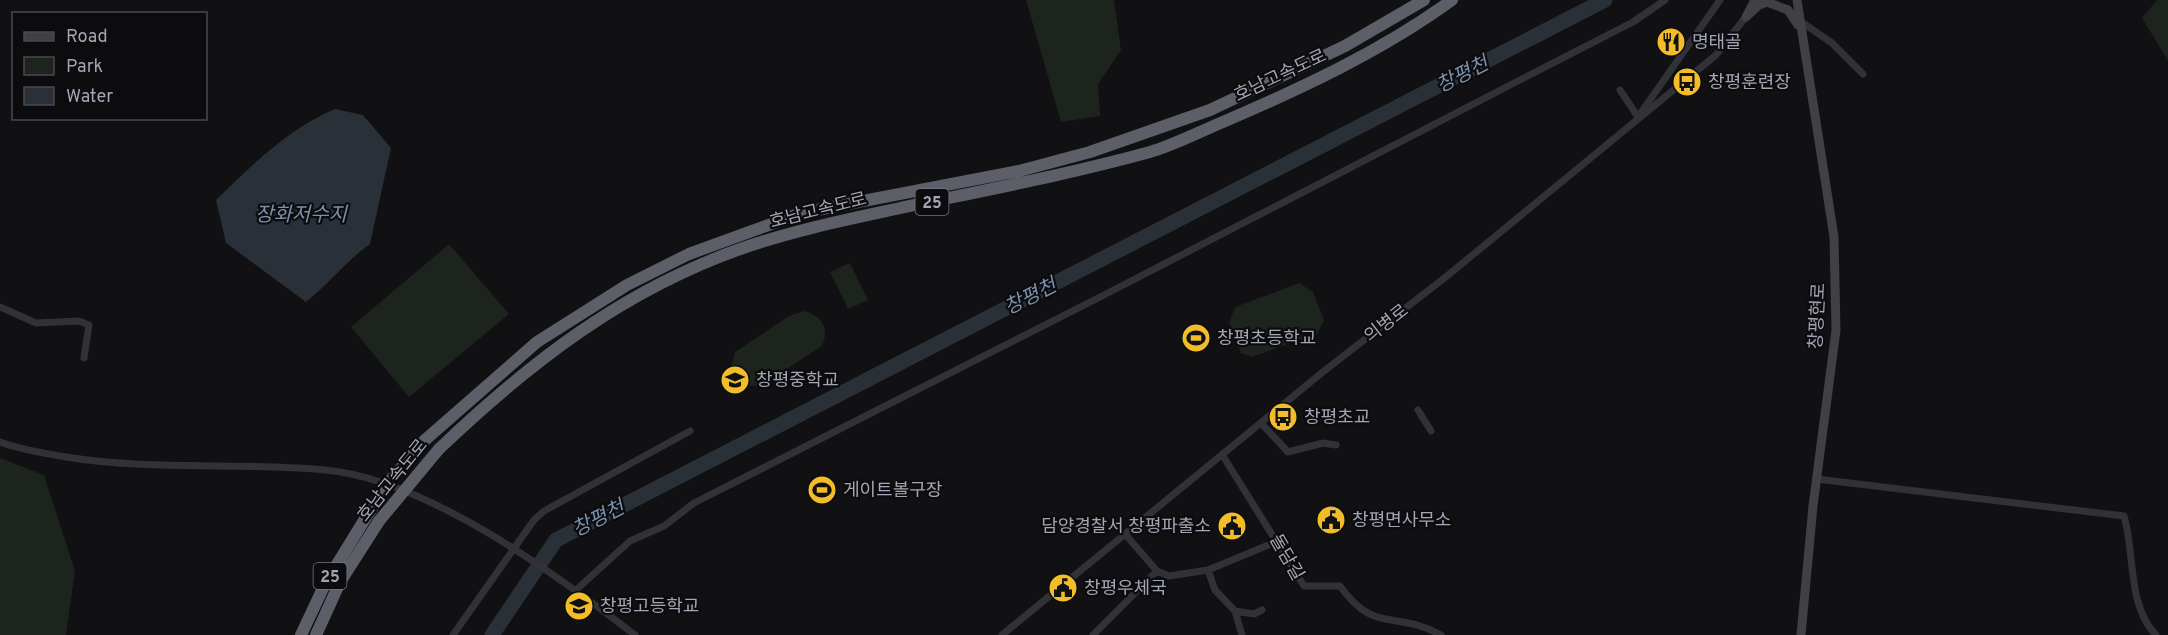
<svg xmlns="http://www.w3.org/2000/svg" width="2168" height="635" viewBox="0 0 2168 635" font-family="Overpass,'Noto Sans KR',sans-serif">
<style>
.green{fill:#1d241e}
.water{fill:#293037}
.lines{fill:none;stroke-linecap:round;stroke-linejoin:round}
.river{stroke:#293037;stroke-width:15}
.street{stroke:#313237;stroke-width:7}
.secondary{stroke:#3f4147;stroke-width:9}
.highway{stroke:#5d5f68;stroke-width:12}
.highway-bridge{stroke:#5d5f68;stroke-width:12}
.labels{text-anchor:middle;stroke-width:4.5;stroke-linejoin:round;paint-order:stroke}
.shield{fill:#0c0b0d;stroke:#757781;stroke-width:1.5}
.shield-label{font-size:16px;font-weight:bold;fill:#a2a5b3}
.poi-label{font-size:18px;fill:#a2a5b3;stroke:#0c0b0d;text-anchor:start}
.street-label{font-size:18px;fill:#a2a5b3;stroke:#0c0b0d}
.water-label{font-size:20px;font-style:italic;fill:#7891af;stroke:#0c0b0d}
</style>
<rect width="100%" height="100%" fill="#111012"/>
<!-- green -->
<path class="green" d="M1026,0H1114L1121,50L1098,84L1100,116L1061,122Z
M2157,0H2168V61L2142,18Z
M449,244L509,314L409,397L351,327Z
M850,263L868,300L848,309L830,272Z
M1299,283L1313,292L1324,320L1318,333L1252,357L1241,353L1229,323L1235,307Z
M804,311C822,316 830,328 822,346L760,386C743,387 739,381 731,367L735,352L789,316Z
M0,458L44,475L75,571L66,635H0Z"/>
<!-- water -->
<path class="water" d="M335,109L363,115L391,148L370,244C347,260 330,283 306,302L226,243L216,200C252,165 289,128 335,109Z"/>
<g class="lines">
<!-- river -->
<path class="river" d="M492,635L556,540L1605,0"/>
<!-- street -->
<path class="street" d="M1800,21L1832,43L1863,74
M1620,90L1638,117L1720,0
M0,307L36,323L79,321L89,325L84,358
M1418,410L1431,431
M1262,424L1288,452L1323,443L1336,445
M0,442C21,450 44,453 66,457C152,471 239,462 325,470C426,479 556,574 635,635
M1223,456L1304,586H1340C1375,635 1393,609 1441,635
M1817,479L2124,516C2135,552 2127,606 2156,635
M1125,534L1157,571L1169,576L1208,570L1215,590L1235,611L1242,635
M1208,570L1278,541
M576,590L630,541L664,526L694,503L1106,294L1518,81L1633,22L1665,0
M1235,611L1254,614L1262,610
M453,635L534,520L544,511L690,431
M1002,635L1324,371L1447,276L1716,55L1748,14
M1093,635L1157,571"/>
<!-- secondary -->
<path class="secondary" d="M1755,0L1746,17L1759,5L1767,2L1788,10L1798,25
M1797,0L1834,237L1836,330L1813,506L1801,635"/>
<!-- highway -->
<path class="highway" d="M425,440L537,342L627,285L689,254L801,213L1019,171L1090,152L1210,110L1345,46L1424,0
M439,449C529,363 623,290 743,248C792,231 845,220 896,209C981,191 1066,175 1150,152C1174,145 1199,132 1223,122C1302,88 1382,51 1452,0
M301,635L325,584L365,519
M316,635L340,582L379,521"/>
<!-- highway-bridge -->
<path class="highway-bridge" d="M365,519L389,482L425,440
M379,521L439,449"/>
</g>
<!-- icons -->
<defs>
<g id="restaurant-disc" transform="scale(1.5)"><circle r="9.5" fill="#f2bd29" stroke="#0c0b0d"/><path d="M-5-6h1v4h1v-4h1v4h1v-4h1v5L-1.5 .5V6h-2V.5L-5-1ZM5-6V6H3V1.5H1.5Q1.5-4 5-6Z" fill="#111"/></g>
<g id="bus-disc" transform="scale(1.5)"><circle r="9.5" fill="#f2bd29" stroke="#0c0b0d"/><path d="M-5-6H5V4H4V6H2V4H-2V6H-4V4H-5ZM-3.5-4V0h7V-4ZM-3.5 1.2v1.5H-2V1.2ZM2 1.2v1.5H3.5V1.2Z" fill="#111"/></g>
<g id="stadium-disc" transform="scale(1.5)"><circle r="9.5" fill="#f2bd29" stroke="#0c0b0d"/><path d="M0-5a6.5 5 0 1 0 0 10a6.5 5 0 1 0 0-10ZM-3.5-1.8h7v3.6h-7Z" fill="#111"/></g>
<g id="school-disc" transform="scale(1.5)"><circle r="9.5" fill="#f2bd29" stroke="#0c0b0d"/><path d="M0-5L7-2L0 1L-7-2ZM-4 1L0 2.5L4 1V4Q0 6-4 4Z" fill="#111"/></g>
<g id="civic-disc" transform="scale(1.5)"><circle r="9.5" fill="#f2bd29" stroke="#0c0b0d"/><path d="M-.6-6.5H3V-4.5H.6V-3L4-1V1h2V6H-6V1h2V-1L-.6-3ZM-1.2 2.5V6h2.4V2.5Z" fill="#111"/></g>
</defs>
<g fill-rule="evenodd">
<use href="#restaurant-disc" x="1671" y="42"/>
<use href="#bus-disc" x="1687" y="82"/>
<use href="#stadium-disc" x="1196" y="338"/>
<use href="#school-disc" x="735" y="380"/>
<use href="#bus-disc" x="1283" y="417"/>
<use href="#stadium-disc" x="822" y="490"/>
<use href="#civic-disc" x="1331" y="520"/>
<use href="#civic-disc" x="1232" y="526"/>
<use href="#civic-disc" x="1063" y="588"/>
<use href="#school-disc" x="579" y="606"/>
</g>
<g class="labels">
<!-- shield labels -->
<g class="shield">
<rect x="915.5" y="189" width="33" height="26" rx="4.5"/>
<rect x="313.5" y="563" width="33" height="26" rx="4.5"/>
</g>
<g class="shield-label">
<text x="932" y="208">25</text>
<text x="330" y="582">25</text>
</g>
<!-- poi labels -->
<g class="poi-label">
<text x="1692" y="48">명태골</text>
<text x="1708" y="88">창평훈련장</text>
<text x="1217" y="344">창평초등학교</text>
<text x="756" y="386">창평중학교</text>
<text x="1304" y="423">창평초교</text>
<text x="843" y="496">게이트볼구장</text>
<text x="1352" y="526">창평면사무소</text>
<text x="1211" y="532" text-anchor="end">담양경찰서 창평파출소</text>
<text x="1084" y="594">창평우체국</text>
<text x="600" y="612">창평고등학교</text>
</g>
<!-- street labels -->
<g class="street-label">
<text transform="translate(1280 75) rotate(-25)" y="6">호남고속도로</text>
<text transform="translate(818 210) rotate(-14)" y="6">호남고속도로</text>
<text transform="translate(1817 316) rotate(-87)" y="6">창평현로</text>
<text transform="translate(1386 323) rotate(-38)" y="6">의병로</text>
<text transform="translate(392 480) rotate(-51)" y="6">호남고속도로</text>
<text transform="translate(1287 557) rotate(60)" y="6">돌담길</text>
</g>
<!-- water labels -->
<g class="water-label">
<text transform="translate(1462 74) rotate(-27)" y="7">창평천</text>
<text x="301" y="221">장화저수지</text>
<text transform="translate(1030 296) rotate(-27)" y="7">창평천</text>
<text transform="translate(598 518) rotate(-27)" y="7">창평천</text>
</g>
</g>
<!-- legend -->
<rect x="12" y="12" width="195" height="108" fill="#0c0b0d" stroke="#48494f" stroke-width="1.5"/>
<rect x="24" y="32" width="30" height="9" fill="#3f4147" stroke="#48494f" stroke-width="1.5"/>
<text x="66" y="42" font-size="18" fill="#a2a5b3">Road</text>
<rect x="24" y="57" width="30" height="18" fill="#1d241e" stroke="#48494f" stroke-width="1.5"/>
<text x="66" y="72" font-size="18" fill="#a2a5b3">Park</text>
<rect x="24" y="87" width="30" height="18" fill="#293037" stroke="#48494f" stroke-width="1.5"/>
<text x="66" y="102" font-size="18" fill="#a2a5b3">Water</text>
</svg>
